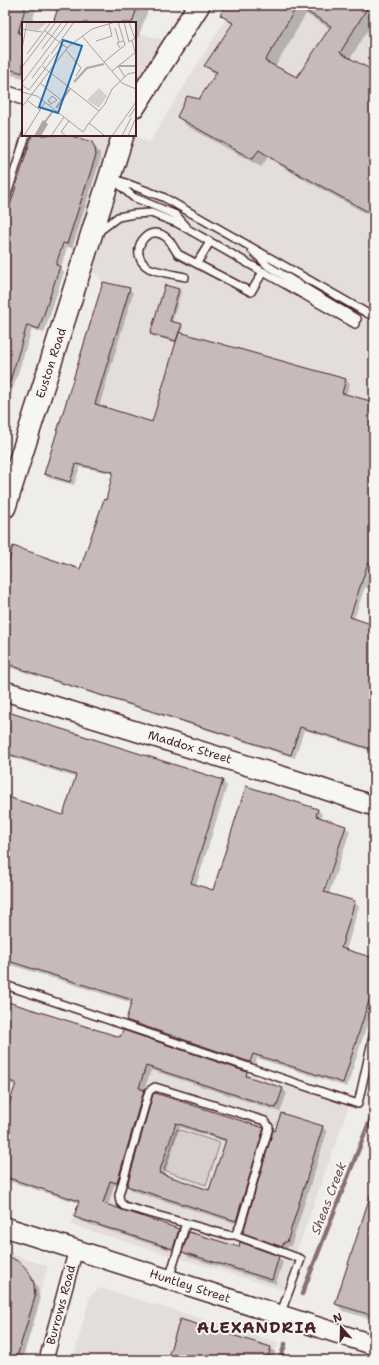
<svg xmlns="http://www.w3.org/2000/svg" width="379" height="1365" viewBox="0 0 379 1365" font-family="'Shantell Sans',sans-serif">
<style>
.built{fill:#e3dedc}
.green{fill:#d7cfce;stroke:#90777c}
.shadow{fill:#0003;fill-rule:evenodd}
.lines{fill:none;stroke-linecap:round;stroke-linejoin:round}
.stream{stroke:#8a6f74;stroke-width:4.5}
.building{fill:#c6babb;stroke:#4a1f2b;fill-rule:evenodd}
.lane-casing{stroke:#4a1f2b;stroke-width:10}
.street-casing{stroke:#4a1f2b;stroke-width:16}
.secondary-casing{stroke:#4a1f2b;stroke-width:22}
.primary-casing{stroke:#4a1f2b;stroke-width:24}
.lane{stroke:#f6f6f2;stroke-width:7}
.street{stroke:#f6f6f2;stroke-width:13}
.secondary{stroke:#f6f6f2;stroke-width:19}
.primary{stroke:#f6f6f2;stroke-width:21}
.labels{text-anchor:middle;stroke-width:4;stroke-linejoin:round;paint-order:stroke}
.street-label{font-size:12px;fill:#4a1f2b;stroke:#f6f6f2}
.water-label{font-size:13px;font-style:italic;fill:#6f4e56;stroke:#f6f6f2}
.district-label{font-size:16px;font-weight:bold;letter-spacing:1px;fill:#4a1f2b;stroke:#f6f6f2}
.inset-river{fill:none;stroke:#b4a4a5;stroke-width:2}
.inset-road{fill:none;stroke:#ad9b9e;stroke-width:1}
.view{fill:#1f6fb2;fill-opacity:0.15;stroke:#1f6fb2;stroke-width:2}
.inset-edge{fill:none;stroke:#4a1f2b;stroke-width:2}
</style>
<rect width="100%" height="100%" fill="#efedea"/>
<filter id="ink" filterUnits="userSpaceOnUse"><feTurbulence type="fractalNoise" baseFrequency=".025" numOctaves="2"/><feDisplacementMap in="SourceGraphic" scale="8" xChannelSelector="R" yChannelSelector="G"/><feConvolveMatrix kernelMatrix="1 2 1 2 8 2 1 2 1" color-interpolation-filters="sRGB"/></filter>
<g filter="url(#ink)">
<!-- built -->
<path class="built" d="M234,5H374V565L113,472L77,464L70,482L44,474L103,282L67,244L5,225L32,135H134L149,143Z
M135,32L174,43L135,106Z
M133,1033L349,1106L283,1290L71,1225Z
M5,1252L48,1266L22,1360H5Z
M100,1288L278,1342L273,1360H73L90,1295Z
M317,1353L341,1360H315Z"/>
<!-- green -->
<path class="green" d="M177,1129L220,1143L206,1185L164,1170Z"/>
<!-- shadow -->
<path class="shadow" d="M5,5H150L137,40L138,41L135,47V23H54L58,12L37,5L32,23H23V78L5,73Z
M228,5H374V20L350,59L374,73V218L287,170L268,157L261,167L187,126L178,117L200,100L216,75L205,66L233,25L221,15ZM306,14L331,29L298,79L275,67Z
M33,135H64L91,143L100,153V160L72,248L67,247L61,268L64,272L44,333L32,329L5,414V225Z
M129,289L133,293L99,407L153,424L177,343L153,336L151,334L179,290L181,292L172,323L181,325L183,327L181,334L346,380L350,384L346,395L374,403V591L365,587L354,619L374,626V752L304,730L295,758L5,666V578L81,570L107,501L114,474L80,467L74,485L48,478L45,474Z
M5,712L223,781L227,786L196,886L214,892L318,810L322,814L321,819L345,827L350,831L329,894L355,902L359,907L346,950L374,959V1003L347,1087L257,1058L255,1066L131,1025L127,1020L132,1003L5,963V797L64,816L77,778L5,755Z
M5,1002L121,1038L246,1073L251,1078L282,1088L287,1093L280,1112L151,1070L144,1091L148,1095L122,1187L114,1185L108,1206L179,1230L183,1234L178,1253L80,1221L75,1217L79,1203L5,1180V1120L16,1086L5,1083Z
M154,1095L263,1129L268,1133L241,1225L132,1191L128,1186ZM180,1127L226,1142L210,1192L164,1176Z
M282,1114L323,1127L327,1132L291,1246H288L287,1251L249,1237L244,1232Z
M374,1186V1320L343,1311L336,1304Z
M239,1249L278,1257L283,1262L276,1284L188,1257L183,1252Z
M5,1256L25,1269L33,1278L38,1289L40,1302L22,1360H5Z
M270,1347L275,1352L273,1360H168Z"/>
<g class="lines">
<!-- stream -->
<path class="stream" d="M302,1294L374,1110
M280,1360L285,1344"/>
</g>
<!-- building -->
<path class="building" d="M5,5H26L18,33L23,34V73L5,68Z
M59,5H138L132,23H53Z
M227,5H369L340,53L374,71V215L277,162L259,150L252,159L177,117L187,96L199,99L217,72L204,66L233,23L220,15ZM297,6L331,26L297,77L265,61Z
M32,135H68L92,142L95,148L96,155L67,244L63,243L56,265L60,266L39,329L27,325L8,388L5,387V222Z
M103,282L130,288L95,404L152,422L179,332L346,379L342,393L374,402V565L368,563L350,617L374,625V750L300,727L291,755L43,677L5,663V574L13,546L80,569L104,499L106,500L113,472L76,464L70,482L44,474Z
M165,285L179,289L170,321L182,324L176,341L150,334Z
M5,711L223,780L191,883L213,890L246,786L318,809L316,816L346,826L324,892L355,901L341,948L374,958V985L343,1083L253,1054L250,1062L126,1020L132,1000L5,960V796L63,815L76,775L5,753Z
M5,1001L120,1037L123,1030L247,1072L246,1076L283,1088L276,1108L146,1066L139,1088L144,1090L117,1183L110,1181L103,1203L179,1229L173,1249L74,1217L79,1201L5,1177V1117L16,1083L5,1080Z
M155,1093L264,1128L236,1221L127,1186L153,1094ZM176,1123L226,1140L209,1190L159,1173Z
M281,1113L323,1126L287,1242H284L282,1247L243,1233L273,1130L275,1131Z
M372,1190L374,1191V1316L335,1304Z
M189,1232L239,1247L240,1242L279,1256L272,1280L182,1252Z
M5,1254L21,1263L29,1272L34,1284L35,1297L16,1360H5Z
M180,1319L271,1347L267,1360H167Z"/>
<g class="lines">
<!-- lane casing -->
<g class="lane-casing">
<path id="lane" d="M112,178L163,197L374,317
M112,178L133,197L176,215L186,226
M5,201L26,135
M98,232L118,217L134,214L151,213L177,223L355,324
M252,250L268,266L357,319
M197,263L210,242
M185,277C177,275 154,271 149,268C125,254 148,219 168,239C171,242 175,250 178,254L251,292L263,272
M5,985L358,1104L374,1032
M155,1087L265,1121L269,1127L240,1226L235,1235H228L124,1206L120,1202L119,1195L149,1091Z
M235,1235L301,1259L280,1315
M169,1279L186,1223"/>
</g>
<!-- street casing -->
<g class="street-casing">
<path id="street" d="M5,92L23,98
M46,1360L76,1249"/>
</g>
<!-- secondary casing -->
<g class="secondary-casing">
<path id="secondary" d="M5,691L314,786L374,806
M5,1227L374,1345"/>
</g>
<!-- primary casing -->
<g class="primary-casing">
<path id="primary" d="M135,106L199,5
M5,507L123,135"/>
</g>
<!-- lane -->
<use href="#lane" class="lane"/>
<!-- street -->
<use href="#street" class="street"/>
<!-- secondary -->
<use href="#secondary" class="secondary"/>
<!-- primary -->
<use href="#primary" class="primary"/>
</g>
</g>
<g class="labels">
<!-- street labels -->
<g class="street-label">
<text transform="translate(51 363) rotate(-72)" y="4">Euston Road</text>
<text transform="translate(190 747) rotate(17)" y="4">Maddox Street</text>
<text transform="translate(190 1286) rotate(18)" y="4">Huntley Street</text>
<text transform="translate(61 1305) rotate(-75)" y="4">Burrows Road</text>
</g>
<!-- water labels -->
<g class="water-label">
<text transform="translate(328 1198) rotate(-69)" y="5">Sheas Creek</text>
</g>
<!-- district labels -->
<g class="district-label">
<text x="257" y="1333">ALEXANDRIA</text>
</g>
</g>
<!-- overview -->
<g transform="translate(22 22)">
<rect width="114" height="114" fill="#efedea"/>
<path d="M6,0H26L16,8L5,7ZM77,66L85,74L77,86L65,78Z" fill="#d7cfce"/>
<path d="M21,98L26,102L19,114H12Z" fill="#b4a4a5"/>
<path class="inset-river" d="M97,44H114M52,60L65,46L82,42M34,86L48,67M23,100L31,89"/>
<path class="inset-road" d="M102,0L107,20L112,17M107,0L114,20M93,6L97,20M0,7L20,10M22,8L45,26M60,14L100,61L114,67M110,18L113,30M74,19L90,14L87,2M98,26L95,21L101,19M0,27L5,0M20,27L40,0M44,28L59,46L54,54M5,32L29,0M29,32L52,0M82,40L103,23L96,0M20,43L27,33M20,44L77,89M96,44L103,55M0,45L34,0M90,49L114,30M10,56L19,44M0,61L46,0M18,61L39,78L46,65M0,63L7,68L41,23M0,70L15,74L61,110L67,101L83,114M6,79L18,88M27,83L35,78L30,74L26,79L29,81M0,85L46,25L70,7L93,0M107,95L114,85M67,101L83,82L90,67L106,52L114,50M2,114L23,80M29,114L42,95M44,114L39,110L47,99M90,114L114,80M100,114L109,96M106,114L113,98"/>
<path class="view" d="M41,18L60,24L36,91L17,85Z"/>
<rect width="114" height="114" class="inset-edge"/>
</g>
<!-- margin -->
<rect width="379" height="1365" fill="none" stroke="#f6f6f2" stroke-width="20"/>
<rect x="10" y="10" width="359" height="1345" fill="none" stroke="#4a1f2b" stroke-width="1.5" filter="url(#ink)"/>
<!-- north arrow -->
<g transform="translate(341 1327) rotate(340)" stroke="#f6f6f2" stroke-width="3" paint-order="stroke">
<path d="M0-3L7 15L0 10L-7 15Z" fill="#4a1f2b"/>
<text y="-6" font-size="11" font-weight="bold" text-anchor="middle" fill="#4a1f2b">N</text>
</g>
</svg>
